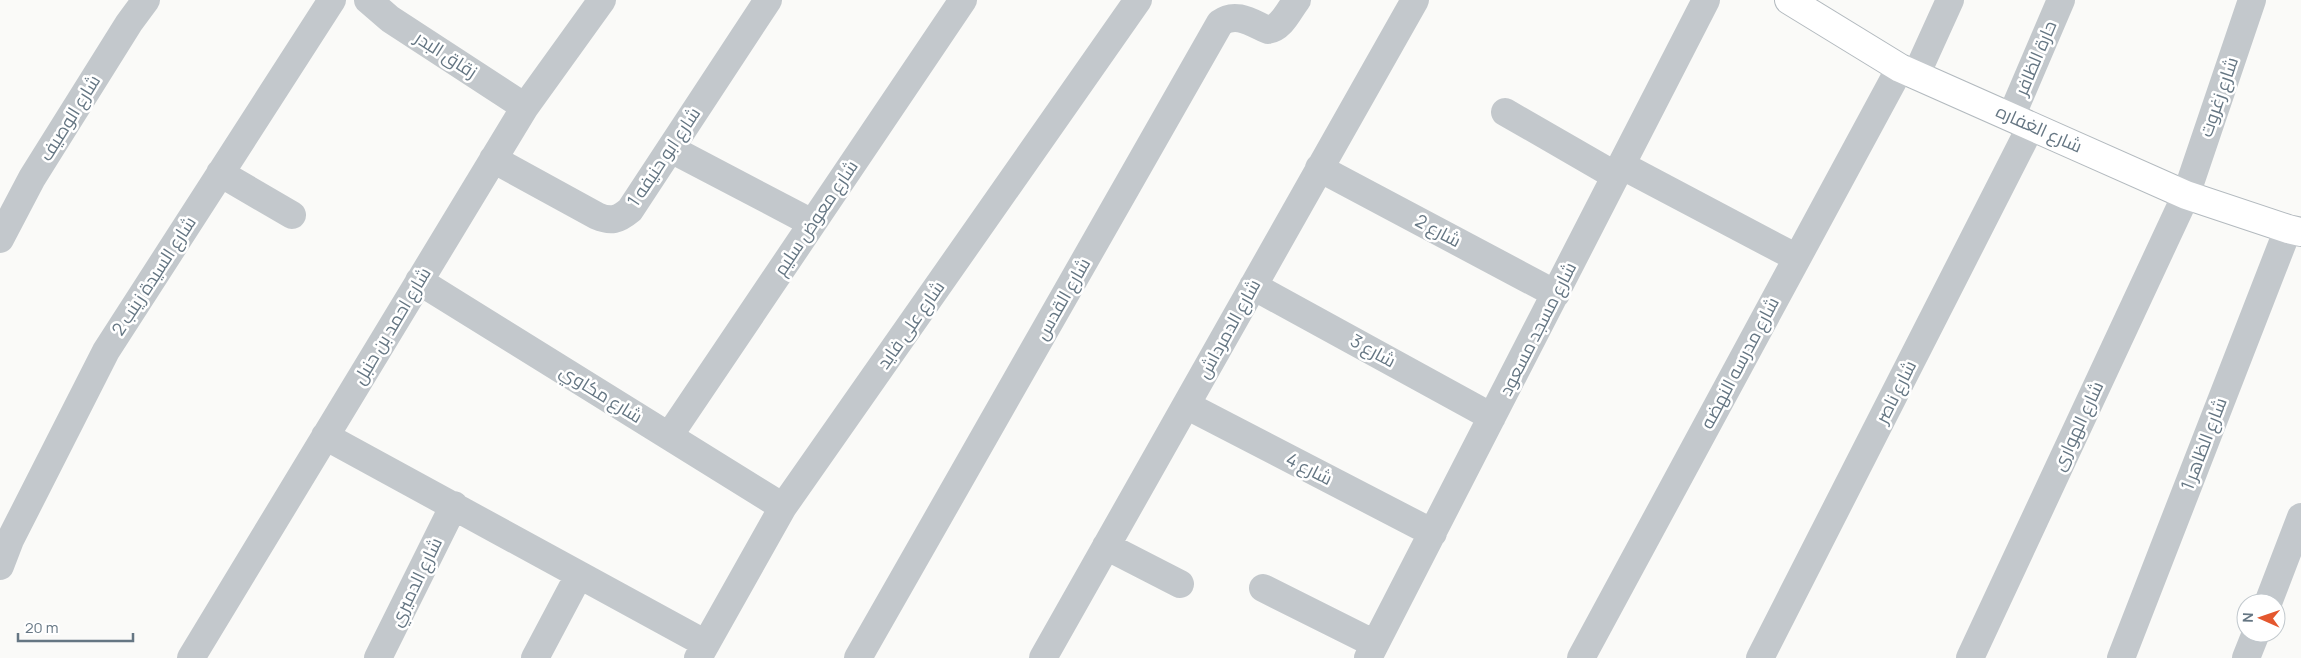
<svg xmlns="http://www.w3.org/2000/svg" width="2301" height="658" viewBox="0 0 2301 658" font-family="Manrope,Cairo,sans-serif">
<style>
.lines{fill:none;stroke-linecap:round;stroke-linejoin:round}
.secondary-casing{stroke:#b3babf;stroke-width:30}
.street{stroke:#c3c8cc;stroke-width:28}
.secondary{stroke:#fff;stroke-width:28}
.labels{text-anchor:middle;stroke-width:5;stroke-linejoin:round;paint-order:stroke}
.street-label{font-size:18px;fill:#657683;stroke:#fff}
</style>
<rect width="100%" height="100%" fill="#fafaf8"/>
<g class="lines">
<!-- secondary casing -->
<g class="secondary-casing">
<path id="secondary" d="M1789,0L1900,68L2186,195L2288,229L2301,232"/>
</g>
<!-- street -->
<path class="street" d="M368,0L390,19L525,107
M1916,75L1950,0
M1505,112L1616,176
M2011,117L2061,0
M671,149L812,223
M493,159L597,216C611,222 618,220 630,210L768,0
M1621,165L1797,258
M1319,168L1556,294
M220,173L292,215
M0,239L32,178L129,23L146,0
M419,281L783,507
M1253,286L1492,417
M1186,405L1433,533
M325,436L706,644
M669,436L963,0
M1106,546L1180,584
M0,566L10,540L106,351L332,0
M1263,588L1375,644
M2268,603L2301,517
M191,658L525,107L602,0
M378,658L454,505
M535,658L579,575
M698,658L783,507L1138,0
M858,658L1220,23C1236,11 1252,23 1268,30C1282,28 1289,10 1297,0
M1043,658L1415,0
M1368,658L1706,0
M1581,658L1900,68
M1760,658L2031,126
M1970,658L2186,195L2252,0
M2121,658L2288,229
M2246,658L2256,633"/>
<!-- secondary -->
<use href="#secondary" class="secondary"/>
</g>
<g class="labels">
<!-- street labels -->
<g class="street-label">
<text transform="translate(446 55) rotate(33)" y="6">زقاق البدر</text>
<text transform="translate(2036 58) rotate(-67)" y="6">حارة الظافر</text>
<text transform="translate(2219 97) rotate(-71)" y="6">شارع زغروت</text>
<text transform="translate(70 118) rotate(-58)" y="6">شارع الوصيف</text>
<text transform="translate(2039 129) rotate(24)" y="6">شارع الغفاره</text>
<text transform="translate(664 157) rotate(-56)" y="6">شارع ابو حنيفه 1</text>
<text transform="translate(816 218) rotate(-56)" y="6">شارع معوض سليم</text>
<text transform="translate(1438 231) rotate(28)" y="6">شارع 2</text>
<text transform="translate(154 276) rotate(-57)" y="6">شارع السيدة زينب 2</text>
<text transform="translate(1063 299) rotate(-60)" y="6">شارع القدس</text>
<text transform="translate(911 325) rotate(-55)" y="6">شارع على فايد</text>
<text transform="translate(392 326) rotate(-59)" y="6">شارع احمد بن حنبل</text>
<text transform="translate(1229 329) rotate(-61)" y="6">شارع الدمرداش</text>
<text transform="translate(1538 329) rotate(-63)" y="6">شارع مسجد مسعود</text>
<text transform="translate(1373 351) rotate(29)" y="6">شارع 3</text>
<text transform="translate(1740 363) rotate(-62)" y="6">شارع مدرسه النهضه</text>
<text transform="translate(1896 392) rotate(-63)" y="6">شارع ناصر</text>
<text transform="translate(601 394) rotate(32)" y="6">شارع مكاوي</text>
<text transform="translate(2078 426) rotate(-65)" y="6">شارع الهوارى</text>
<text transform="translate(2204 444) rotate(-69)" y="6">شارع الظاهر 1</text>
<text transform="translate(1309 469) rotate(27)" y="6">شارع 4</text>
<text transform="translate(416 582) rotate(-64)" y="6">شارع الدميري</text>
</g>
</g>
<!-- north arrow -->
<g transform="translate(2261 618) rotate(272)"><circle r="24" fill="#ffffff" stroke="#c1c8cd"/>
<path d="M0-4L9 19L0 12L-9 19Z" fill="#e4572e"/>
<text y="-8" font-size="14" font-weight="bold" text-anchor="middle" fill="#657683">N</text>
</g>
<!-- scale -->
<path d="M18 633v8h115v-8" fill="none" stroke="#657683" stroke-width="2.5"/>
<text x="25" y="633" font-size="15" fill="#657683" stroke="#ffffff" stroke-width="4" paint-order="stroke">20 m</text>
</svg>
